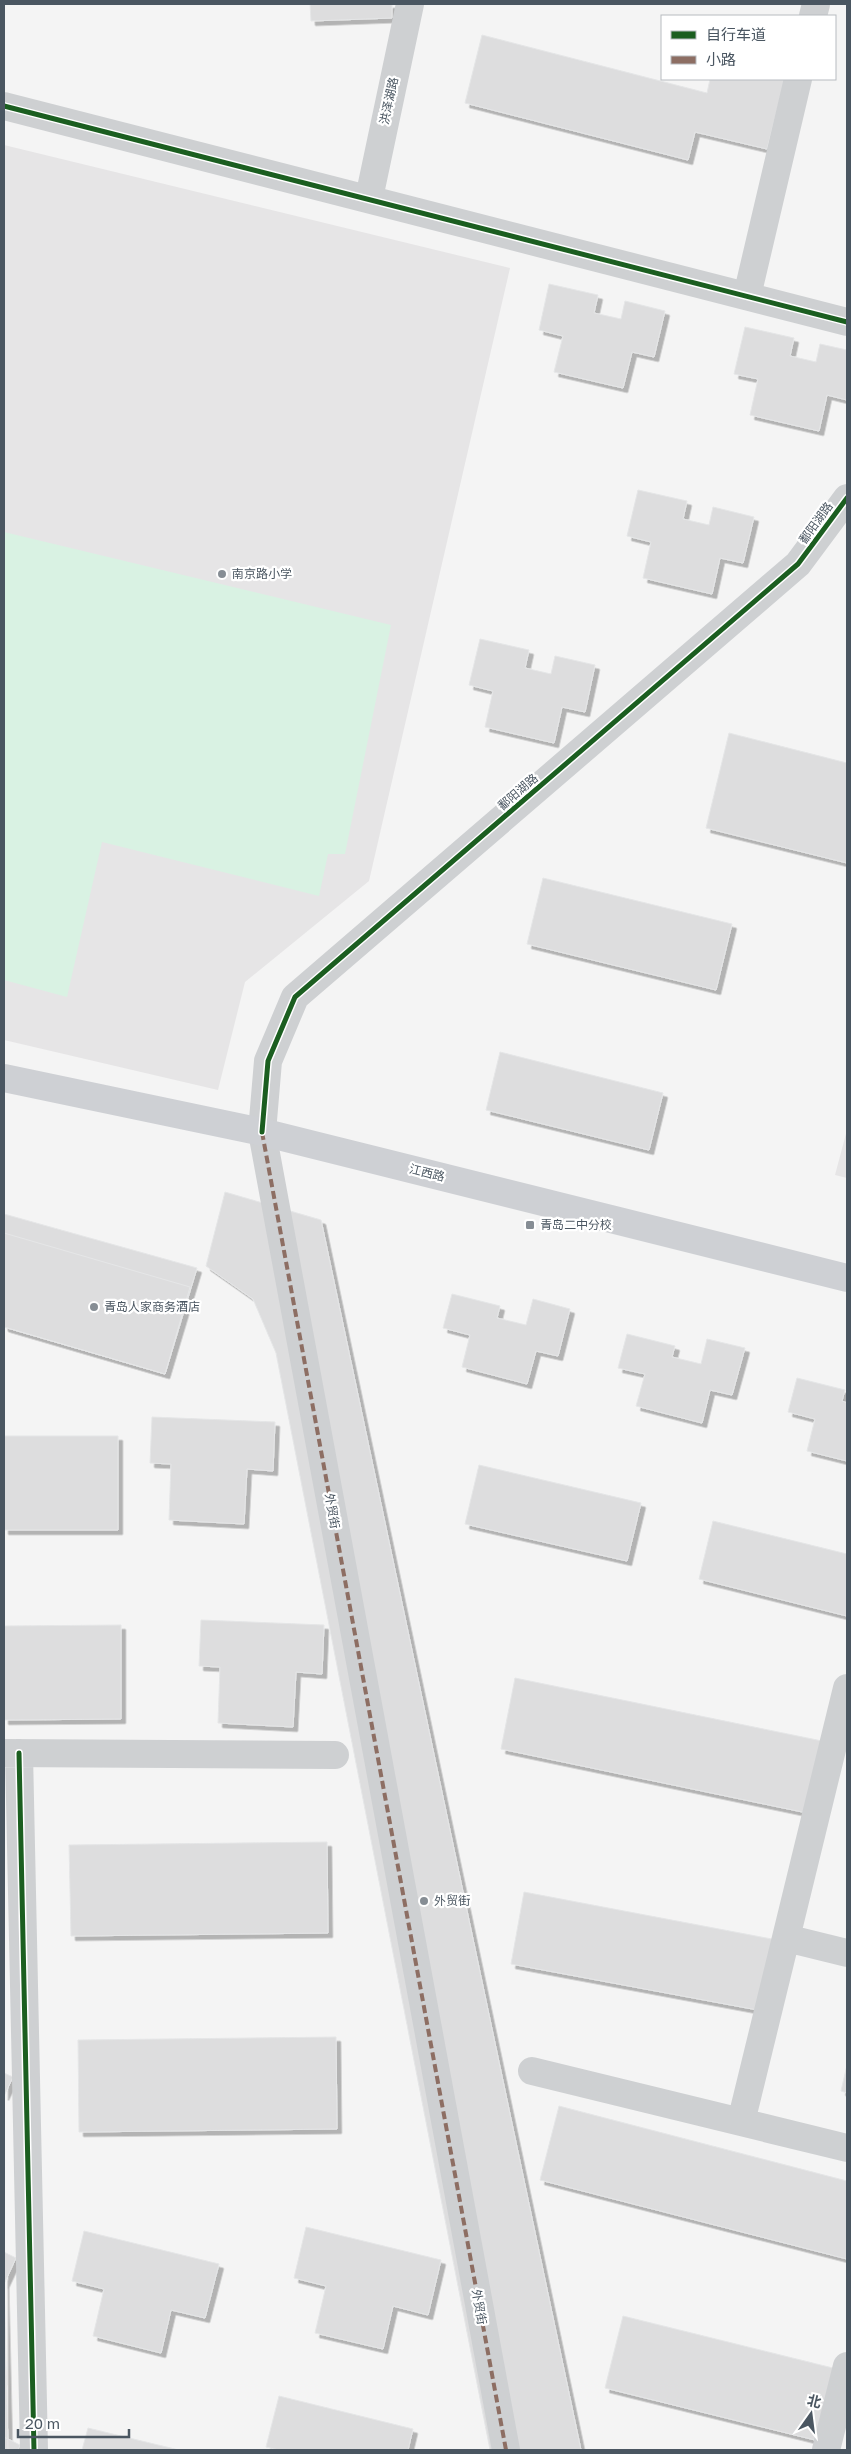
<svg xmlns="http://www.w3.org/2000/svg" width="851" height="2454" viewBox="0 0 851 2454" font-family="'Golos Text','Noto Sans SC',sans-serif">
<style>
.education{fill:#e6e5e6}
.green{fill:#d9f2e3}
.building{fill:#ddddde;stroke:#e5e6e7;filter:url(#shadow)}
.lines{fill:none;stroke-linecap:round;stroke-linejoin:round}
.street{stroke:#ced0d2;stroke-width:28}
.secondary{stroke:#ced0d4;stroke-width:28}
.quiet{stroke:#8d6e63;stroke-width:4;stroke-dasharray:8 4;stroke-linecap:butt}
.cycleway-casing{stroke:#fff;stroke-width:8}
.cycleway{stroke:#1b5e20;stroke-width:5}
.poi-dot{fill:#868d94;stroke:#fff;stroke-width:2}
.labels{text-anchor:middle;stroke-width:4.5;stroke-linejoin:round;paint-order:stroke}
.street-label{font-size:12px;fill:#4a5661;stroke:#fff}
.poi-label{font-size:12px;fill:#4a5661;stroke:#fff;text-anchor:start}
</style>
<defs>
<filter id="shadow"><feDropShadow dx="4.5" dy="4.5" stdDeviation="0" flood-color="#0004"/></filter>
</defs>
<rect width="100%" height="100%" fill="#f4f4f4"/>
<!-- education -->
<path class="education" d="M4,145L510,268L369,881L245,982L218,1090L4,1040Z
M847,1130V1178L835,1175Z"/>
<!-- green -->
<path class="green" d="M4,532L391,625L345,854H328L319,896L102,842L67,997L4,980Z"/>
<!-- building -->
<path class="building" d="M310,4H392V18L311,21Z
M482,35L707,93L710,79H785L767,149L695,132L688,160L465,103Z
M549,284L598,295L594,313L621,319L625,301L665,311L654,357L632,352L623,388L554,372L563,336L539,330Z
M745,327L794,338L790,356L816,362L820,344L847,350V400L827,395L819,431L750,415L758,379L734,374Z
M638,490L687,501L683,519L709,525L713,507L754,517L743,563L720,558L712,594L643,578L651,542L627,536Z
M480,639L529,650L525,668L551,674L555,656L595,665L585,712L562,707L554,743L485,727L493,691L469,685Z
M729,733L847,763V863L706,828Z
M543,878L732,924L716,990L527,944Z
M500,1052L663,1093L649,1150L486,1110Z
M225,1192L321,1220L581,2450H490L276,1353L253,1299L206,1266Z
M4,1214L197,1268L165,1374L4,1327Z
M4,1233L190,1287L165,1374L4,1327Z
M452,1294L500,1306L497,1318L526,1325L533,1299L570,1309L558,1356L536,1351L527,1384L462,1367L470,1335L443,1328Z
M627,1334L675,1346L672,1357L701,1364L707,1339L745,1348L732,1395L710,1390L702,1423L636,1406L645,1374L618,1368Z
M797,1378L845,1390L842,1401L847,1403V1461L807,1451L815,1419L788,1412Z
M152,1417L275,1422L273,1471L247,1469L244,1524L169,1520L171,1464L150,1463Z
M4,1436H118V1530H4Z
M479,1465L641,1503L627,1561L465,1524Z
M713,1521L847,1554V1616L699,1579Z
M201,1620L324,1625L322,1674L296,1672L293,1727L218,1723L220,1667L199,1666Z
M121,1625V1719L4,1720V1626Z
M515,1678L827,1742L812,1814L501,1749Z
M327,1842L328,1933L71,1936L69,1845Z
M524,1892L777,1940L763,2011L511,1964Z
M336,2037L337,2129L79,2132L78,2040Z
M847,2065V2093L841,2091Z
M4,2073L13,2077L4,2096Z
M559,2106L847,2181V2259L540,2180Z
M306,2227L441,2260L428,2315L393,2306L383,2349L315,2333L326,2286L294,2278Z
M84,2231L219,2264L205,2318L171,2310L161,2353L93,2336L104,2289L72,2281Z
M4,2252L16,2258L4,2284Z
M4,2276L8,2450H4Z
M623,2316L837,2369L819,2441L605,2388Z
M279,2396L413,2429L408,2450H279L266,2447Z
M88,2428L179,2450H82Z
M4,2437L20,2445L18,2450H4Z"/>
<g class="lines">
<!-- street -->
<path class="street" d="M813,16L816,4
M4,106L847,322
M369,198L410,4
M747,296L798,79
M4,1753L335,1755
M19,1753L34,2450
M786,1938L847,1953
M532,2071L847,2148
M741,2122L847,1688
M506,2450L262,1132L268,1061L295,997L798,564L847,498
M826,2450L847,2366"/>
<!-- secondary -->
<path class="secondary" d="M4,1078L262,1132L847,1278"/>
<!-- quiet -->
<path class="quiet" d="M262,1132L506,2450"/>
<!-- cycleway casing -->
<g class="cycleway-casing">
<path id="cycleway" d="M4,106L847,322
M262,1132L268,1061L295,997L798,564L847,498
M19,1753L34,2450"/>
</g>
<!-- cycleway -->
<use href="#cycleway" class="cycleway"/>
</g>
<!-- markers -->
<g class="poi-dot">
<circle cx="222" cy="574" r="5"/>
<rect x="525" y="1220" width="10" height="10" rx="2.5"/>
<circle cx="94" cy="1307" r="5"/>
<circle cx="424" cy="1901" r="5"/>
</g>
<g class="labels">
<!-- street labels -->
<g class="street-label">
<text transform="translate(389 101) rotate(-78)" y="4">洪泽湖路</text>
<text transform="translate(816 523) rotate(-54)" y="4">鄱阳湖路</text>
<text transform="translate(518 792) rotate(-41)" y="4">鄱阳湖路</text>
<text transform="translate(427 1173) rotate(14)" y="4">江西路</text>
<text transform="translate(332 1511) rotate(80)" y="4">外贸街</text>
<text transform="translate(479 2307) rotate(80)" y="4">外贸街</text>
</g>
<!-- poi labels -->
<g class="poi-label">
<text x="232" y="578">南京路小学</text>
<text x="540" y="1229">青岛二中分校</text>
<text x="104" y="1311">青岛人家商务酒店</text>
<text x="434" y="1905">外贸街</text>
</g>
</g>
<!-- border -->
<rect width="851" height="2454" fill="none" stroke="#4a5661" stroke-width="10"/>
<!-- legend -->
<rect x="661" y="15" width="175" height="65" fill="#ffffff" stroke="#b7bbc0"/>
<rect x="671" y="31" width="25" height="8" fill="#1b5e20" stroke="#b7bbc0"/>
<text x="706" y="40" font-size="15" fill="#4a5661">自行车道</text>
<rect x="671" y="56" width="25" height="8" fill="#8d6e63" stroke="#b7bbc0"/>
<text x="706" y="65" font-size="15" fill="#4a5661">小路</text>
<!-- north arrow -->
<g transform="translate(811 2414) rotate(14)" stroke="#ffffff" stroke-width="4" paint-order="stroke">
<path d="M0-4L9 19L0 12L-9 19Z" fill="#4a5661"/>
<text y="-8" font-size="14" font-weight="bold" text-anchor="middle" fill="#4a5661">北</text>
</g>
<!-- scale -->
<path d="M18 2429v8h111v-8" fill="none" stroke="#4a5661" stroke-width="2.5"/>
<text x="25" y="2429" font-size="15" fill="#4a5661" stroke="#ffffff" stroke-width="4" paint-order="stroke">20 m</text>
</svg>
